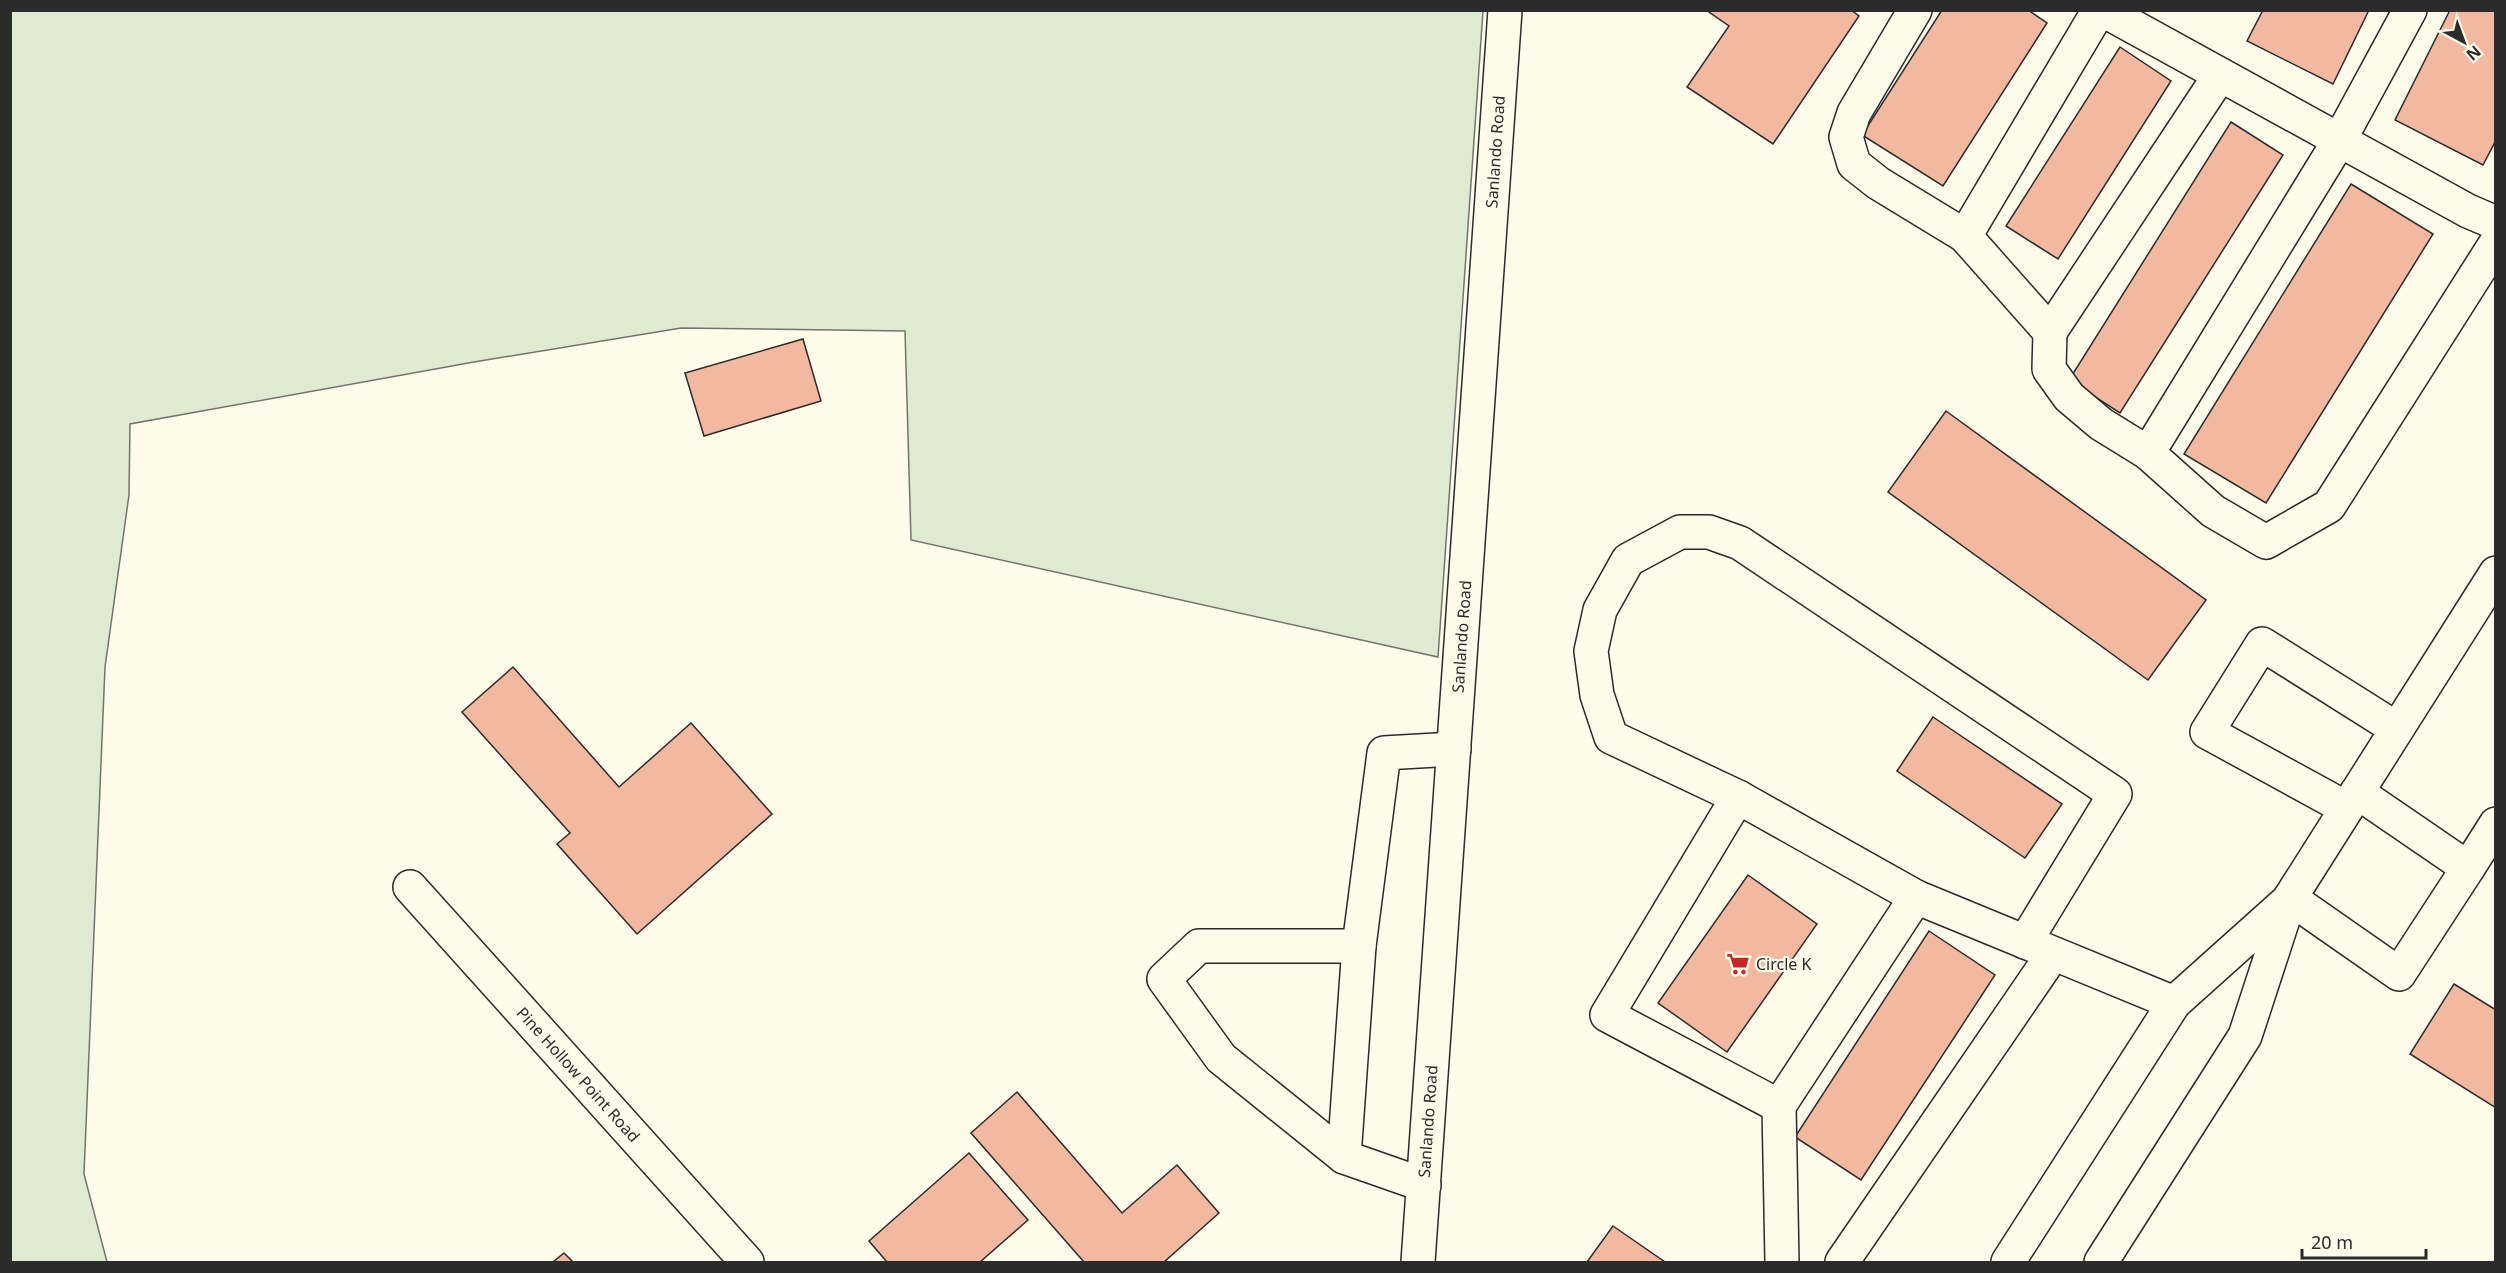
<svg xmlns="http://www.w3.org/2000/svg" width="2506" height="1273" viewBox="0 0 2506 1273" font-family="'Noto Sans',sans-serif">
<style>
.green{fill:#deebd1;stroke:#74746e;stroke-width:1.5}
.building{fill:#f2b8a0;stroke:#2b2b2b;stroke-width:1.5}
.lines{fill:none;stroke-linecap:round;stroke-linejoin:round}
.minor-casing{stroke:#2b2b2b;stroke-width:36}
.major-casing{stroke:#2b2b2b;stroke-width:36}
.minor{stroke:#fdfbea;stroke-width:33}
.major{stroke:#fdfbea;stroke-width:33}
.labels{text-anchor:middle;stroke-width:4.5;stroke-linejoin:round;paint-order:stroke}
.street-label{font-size:16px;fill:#2b2b2b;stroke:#fdfbea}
.poi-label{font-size:16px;fill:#2b2b2b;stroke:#fdfbea;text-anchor:start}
</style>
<rect width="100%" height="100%" fill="#fdfbea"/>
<!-- green -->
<path class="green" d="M10,11H1483L1438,657L911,540L905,331L681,328L474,362L130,424L129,495L105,667L84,1174L107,1262H11Z"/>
<!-- building -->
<path class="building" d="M1706,10H1851L1859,16L1773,144L1687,87L1729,26Z
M1942,10H2028L2047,23L1943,186L1862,135Z
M2263,10H2369L2333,84L2247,41Z
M2450,10H2496V140L2483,165L2395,120Z
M2120,47L2171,81L2058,259L2006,226Z
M2231,122L2283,155L2120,413L2069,380Z
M2351,184L2433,234L2266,503L2184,454Z
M803,339L821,401L704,436L685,373Z
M1946,411L2206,600L2148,680L1888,492Z
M513,667L619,787L691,723L772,814L637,934L557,844L570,833L462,712Z
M1933,717L2062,804L2025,858L1897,771Z
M1748,875L1817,924L1727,1052L1658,1003Z
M1929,931L1995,975L1861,1180L1795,1137Z
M2454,984L2496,1010V1108L2410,1054Z
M1017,1092L1122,1213L1177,1165L1219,1213L1164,1262H1084L971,1133Z
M969,1153L1028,1220L980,1262H887L869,1241Z
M1613,1226L1665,1262H1587Z
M564,1253L573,1262H553Z"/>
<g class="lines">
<!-- minor casing -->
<g class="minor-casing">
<g id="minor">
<path d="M1915,10L1854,113L1846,137L1854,164L1878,183L1965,236"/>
<path d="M2099,10L1965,236L2050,332L2220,75"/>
<path d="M2103,10L2468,211L2496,223"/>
<path d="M2410,10L2339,141L2148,453L2213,511L2266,542L2329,506L2496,243"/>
<path d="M2050,332L2049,369L2069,397L2101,424L2148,453"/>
<path d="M2357,792L2468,868L2496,824"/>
<path d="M1738,797L1916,897"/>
<path d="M2346,808L2207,732L2262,644L2397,729"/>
<path id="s1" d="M410,887L747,1262"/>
<path d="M2290,898L2399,974L2468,868"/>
<path d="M1779,1106L1607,1015L1738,797L1611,737L1597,695L1591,651L1600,610L1628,560L1680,532H1709L1740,543L2115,794L2025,942"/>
<path d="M1344,1157L1359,946"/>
<path d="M1424,1185L1344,1157L1221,1058L1164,979L1199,946H1359L1384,753L1454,749"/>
<path id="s2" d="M1418,1262L1505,10"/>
<path d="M1782,1262L1779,1106L1916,897L2174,1003"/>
<path d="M1842,1262L2053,954"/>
</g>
</g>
<!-- major casing -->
<g class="major-casing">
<path id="major" d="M2008,1262L2174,1003L2289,900
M2101,1262L2245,1036L2290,898L2496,573"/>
</g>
<!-- minor -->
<use href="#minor" class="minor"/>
<!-- major -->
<use href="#major" class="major"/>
</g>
<!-- icons -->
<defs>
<g id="supermarket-bare" transform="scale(1.8)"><path d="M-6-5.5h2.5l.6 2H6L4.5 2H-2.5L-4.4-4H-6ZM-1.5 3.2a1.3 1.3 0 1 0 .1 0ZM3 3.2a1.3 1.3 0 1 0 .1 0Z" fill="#c62828" stroke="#fdfbea" stroke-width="2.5" paint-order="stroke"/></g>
</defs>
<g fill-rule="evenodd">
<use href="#supermarket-bare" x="1738" y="964"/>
</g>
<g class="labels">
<!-- street labels -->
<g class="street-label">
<text dy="6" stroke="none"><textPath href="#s2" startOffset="1113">Sanlando Road</textPath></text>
<text dy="6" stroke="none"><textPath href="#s2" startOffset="627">Sanlando Road</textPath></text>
<text dy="6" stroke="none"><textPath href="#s1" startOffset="252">Pine Hollow Point Road</textPath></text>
<text dy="6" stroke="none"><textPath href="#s2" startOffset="141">Sanlando Road</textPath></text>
</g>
<!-- poi labels -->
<g class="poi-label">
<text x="1756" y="970">Circle K</text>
</g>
</g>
<!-- border -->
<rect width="2506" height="1273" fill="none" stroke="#2b2b2b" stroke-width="24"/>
<!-- north arrow -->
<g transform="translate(2464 42) rotate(139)" stroke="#fdfbea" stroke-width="4.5" paint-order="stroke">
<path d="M0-4.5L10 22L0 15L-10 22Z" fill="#2b2b2b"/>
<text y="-9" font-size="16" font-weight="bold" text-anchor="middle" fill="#2b2b2b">N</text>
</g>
<!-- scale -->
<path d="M2302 1249v9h124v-9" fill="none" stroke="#2b2b2b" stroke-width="3"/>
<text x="2311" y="1249" font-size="18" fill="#2b2b2b" stroke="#fdfbea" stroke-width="4.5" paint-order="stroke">20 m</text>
</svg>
